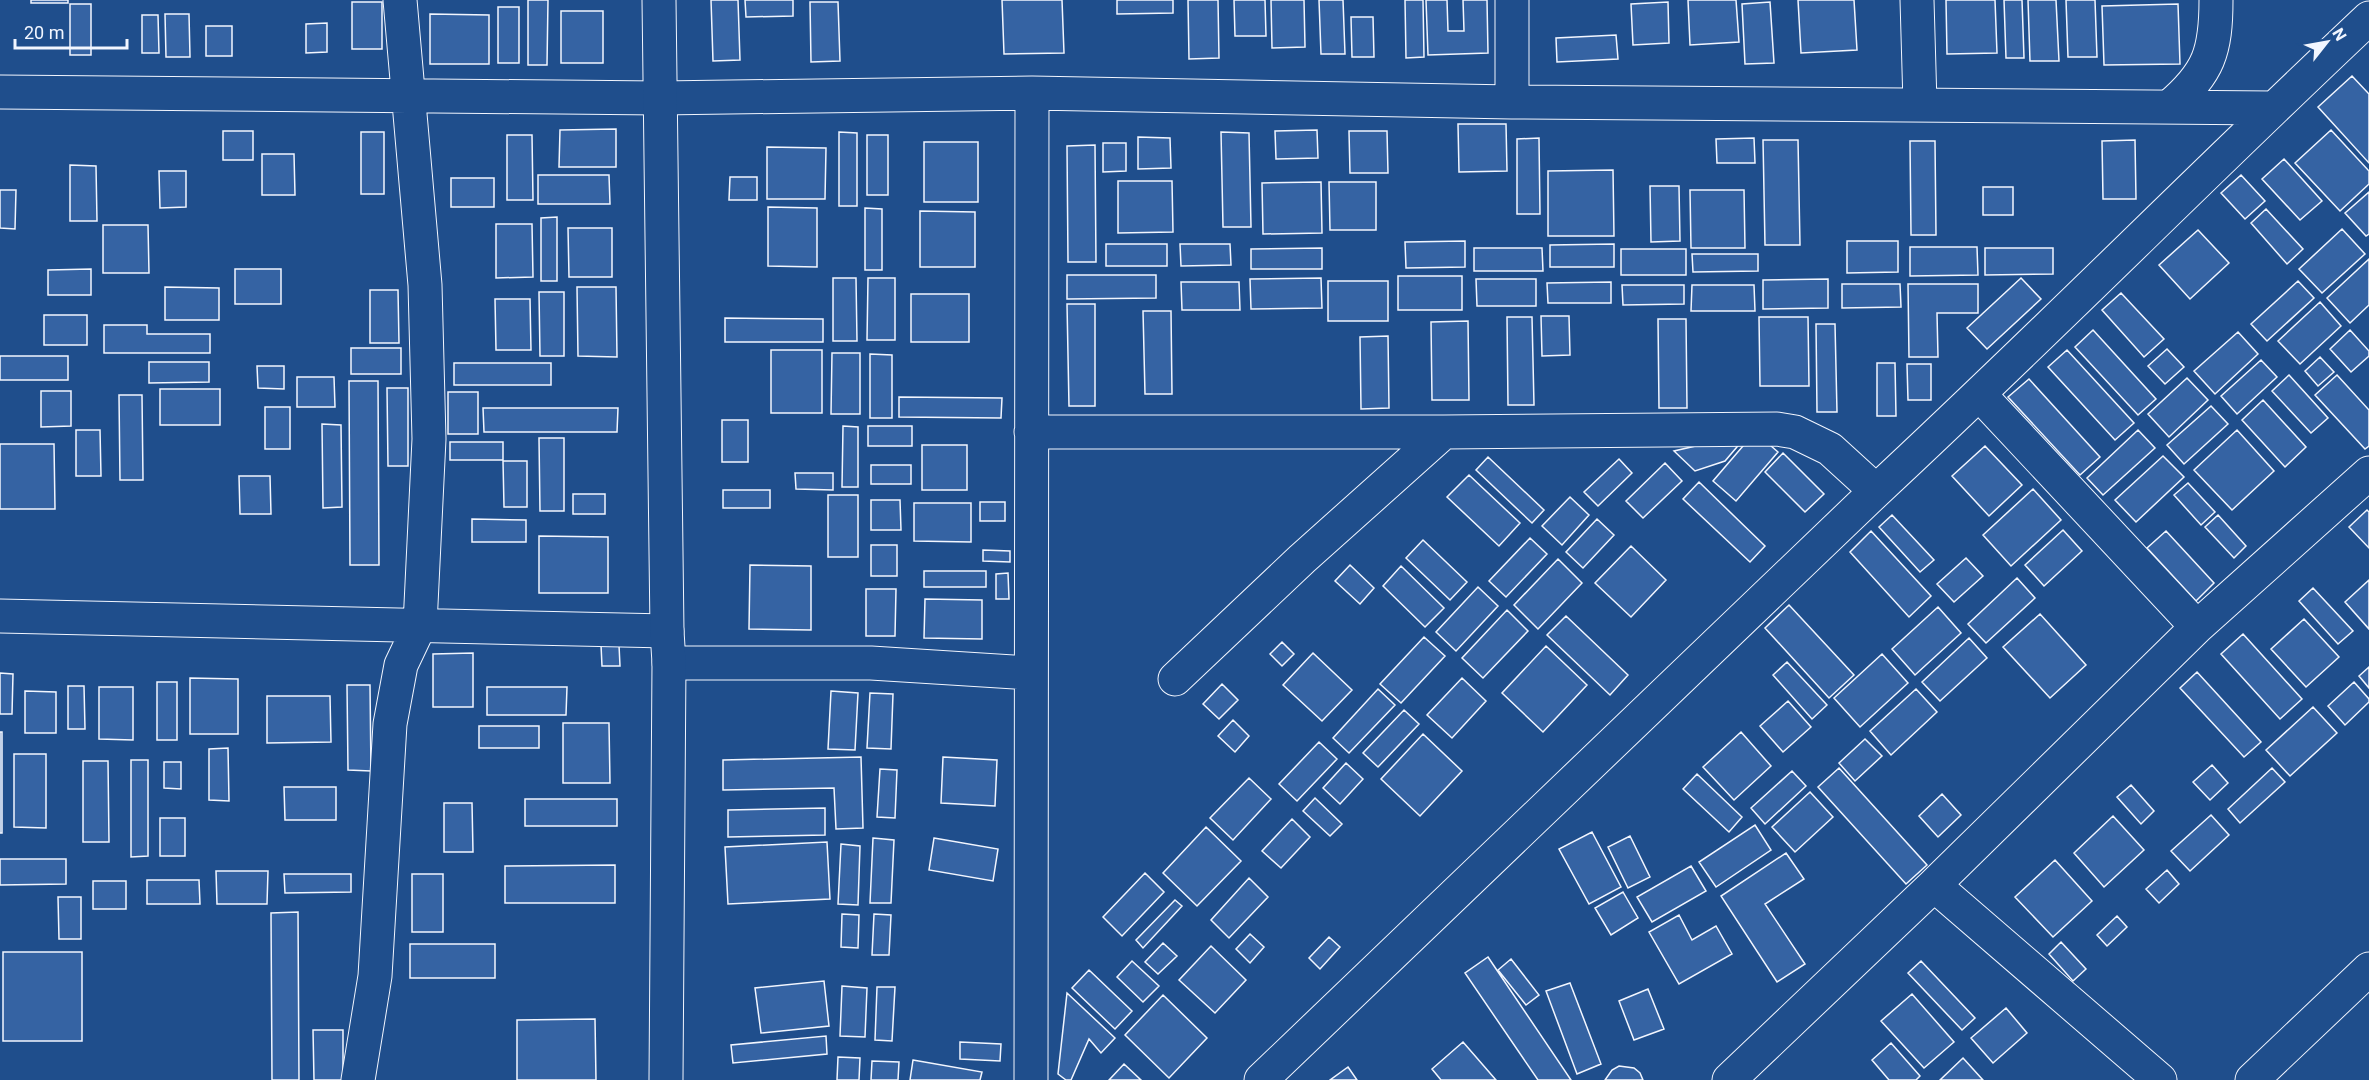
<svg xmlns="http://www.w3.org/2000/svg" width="2369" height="1080" viewBox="0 0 2369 1080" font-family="Roboto,sans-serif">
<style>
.building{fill:#3563a3;stroke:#f2f6ff;stroke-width:1.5}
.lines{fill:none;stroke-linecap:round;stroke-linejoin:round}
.minor-casing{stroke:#f2f6ff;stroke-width:35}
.secondary-casing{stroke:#f2f6ff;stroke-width:35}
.trunk-casing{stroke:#f2f6ff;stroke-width:35}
.minor{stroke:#1f4e8c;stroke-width:33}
.secondary{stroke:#1f4e8c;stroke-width:33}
.trunk{stroke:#1f4e8c;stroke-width:33}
</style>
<rect width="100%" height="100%" fill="#1f4e8c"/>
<!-- building -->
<path class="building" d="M31,0H68V3H31Z
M528,0H548L547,65H528Z
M711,0H738L740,60L713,61Z
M745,0H793V16L746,17Z
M1002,0H1062L1064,53L1004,54Z
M1117,0H1173V13L1117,14Z
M1188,0H1218L1219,58L1189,59Z
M1234,0H1265L1266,36H1235Z
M1271,0H1304L1305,47L1272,48Z
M1319,0H1343L1345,54H1321Z
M1405,0H1423L1424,57L1406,58Z
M1426,0H1447L1448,31H1464L1463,0H1487L1488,53L1428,55Z
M1688,0H1736L1739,42L1690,45Z
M1798,0H1854L1857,50L1801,53Z
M1946,0H1995L1997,53L1947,54Z
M2004,0H2022L2024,58H2006Z
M2028,0H2056L2059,61H2030Z
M2066,0H2095L2097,57H2068Z
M352,2H382V49H352Z
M810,2H838L840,61L811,62Z
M1668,2L1669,43L1633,45L1631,4Z
M1770,2L1774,63L1745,64L1742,4Z
M70,4H91V55H70Z
M2178,4L2180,64L2104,65L2102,6Z
M498,7H519V63H498Z
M561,11H603V63H561Z
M165,14H189L190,57H166Z
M430,14L489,15V64H430Z
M142,15H158L159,53H142Z
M1351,17H1373L1374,57H1352Z
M327,23V52L306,53V24Z
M206,26H232V56H206Z
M1616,35L1618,59L1557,62L1556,38Z
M2352,76L2369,94V163L2318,107Z
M1458,124H1506L1507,171L1459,172Z
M616,129V167H559L560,130Z
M1317,130L1318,158L1276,159L1275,131Z
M2331,130L2369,171V184L2340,211L2295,163Z
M223,131H253V160H223Z
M1349,131H1387L1388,173H1350Z
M361,132H384V194H361Z
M839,132L857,133V206H839Z
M1221,132L1249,133L1251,227H1223Z
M507,135H532L533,200H507Z
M867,135H888V195H867Z
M1138,137L1170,138L1171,168L1138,169Z
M1539,138L1540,214H1517V139Z
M1754,138L1755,163H1717L1716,139Z
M1763,140H1798L1800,245H1765Z
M2135,140L2136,199H2103L2102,141Z
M1910,141H1935L1936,235H1911Z
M924,142H978V202H924Z
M1103,143H1126V171L1103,172Z
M1095,145L1096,262H1068L1067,146Z
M767,147L826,148L825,199H767Z
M262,154H294L295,195H262Z
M2284,159L2322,201L2300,220L2262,179Z
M70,165L96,166L97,221H70Z
M1613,170L1614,236H1548V171Z
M159,171H186V207L160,208Z
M538,175H609L610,204H538Z
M2241,175L2265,201L2245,219L2221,193Z
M730,177H757V200H729Z
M451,178H494V207H451Z
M1118,181H1172L1173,232L1118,233Z
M1321,182L1322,233L1263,234L1262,183Z
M1329,182H1376V230H1330Z
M1650,186H1679L1680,241L1651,242Z
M1983,187H2013V215H1983Z
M0,190H16L15,229L0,228Z
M1690,190H1744L1745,248H1691Z
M2369,192V234L2366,236L2345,213Z
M768,207L817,208V267L768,266Z
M865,208L882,209V270H865Z
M2266,209L2303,249L2287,264L2251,223Z
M920,211L975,212V267H920Z
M557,217V281H541V218Z
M496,224H532L533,277L496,278Z
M103,225H148L149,273H103Z
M568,228H612V277H569Z
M2342,229L2365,254L2322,293L2299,269Z
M2198,230L2229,263L2190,299L2159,265Z
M1465,241V267L1406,268L1405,242Z
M1847,241H1898V272L1847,273Z
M1106,244H1167V266H1106Z
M1180,244H1230L1231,265L1181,266Z
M1614,244V267H1550V245Z
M1910,247H1977L1978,275L1910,276Z
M1322,248V269H1251V249Z
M1474,248H1542L1543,271H1474Z
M1985,248H2053V274L1985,275Z
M1621,249H1686V275H1621Z
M1692,254H1758V271L1693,272Z
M2369,259V305L2350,323L2327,298Z
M91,269V295H48V270Z
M235,269H281V304H235Z
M1067,275H1156V298L1067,299Z
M1398,276H1462V310H1398Z
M833,278H856L857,341H833Z
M868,278H895V340H867Z
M1321,278L1322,308L1251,309L1250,279Z
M2021,278L2041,299L1987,349L1967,328Z
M1476,279H1536V306H1477Z
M1828,279V308L1763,309V280Z
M1328,281H1388V321H1328Z
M2298,281L2314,298L2267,341L2251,324Z
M1181,282H1239L1240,310H1182Z
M1611,282V303H1548L1547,283Z
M1842,284H1900L1901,307L1842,308Z
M1908,284H1978V313H1937L1938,357H1909Z
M1622,285H1684V304L1623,305Z
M1692,285H1754L1755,311H1691Z
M165,287L219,288V320H165Z
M577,287H616L617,357L578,356Z
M370,290H398L399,343H370Z
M539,292H564V356H540Z
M2121,293L2164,339L2144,357L2102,310Z
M911,294H969V342H911Z
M495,299H530L531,350H496Z
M2320,302L2341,326L2300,364L2278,341Z
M1067,304H1095V406H1069Z
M1143,311H1171L1172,394H1145Z
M44,315H87V345H44Z
M1541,316H1569L1570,355L1542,356Z
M1507,317H1532L1534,405H1508Z
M1759,317H1808L1809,386H1760Z
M725,318L823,319V342H725Z
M1658,319H1686L1687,408H1659Z
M1468,321L1469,400H1432L1431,322Z
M1816,324H1835L1837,412H1817Z
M104,325H147V334H210V353H104Z
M2093,330L2156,399L2138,415L2075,347Z
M2350,330L2369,351V356L2351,372L2330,349Z
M2238,332L2258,354L2215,394L2194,371Z
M1388,336L1389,408L1361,409L1360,337Z
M351,348H401V374H351Z
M2167,349L2184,367L2165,384L2148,366Z
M771,350H822V413H771Z
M2067,350L2134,423L2115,440L2048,367Z
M832,353H860V414H831Z
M870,354L892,355V418H870Z
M0,356H68V380H0Z
M2320,357L2334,372L2318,386L2305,371Z
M2261,360L2277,377L2237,414L2221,396Z
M149,362H209V382L149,383Z
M454,363H551V385H454Z
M1877,363H1895L1896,416H1877Z
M1907,364H1931V400H1908Z
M257,366H284V389L258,388Z
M2289,375L2328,418L2311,433L2272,391Z
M2337,375L2369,410V446L2365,449L2315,395Z
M297,377H334L335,407H297Z
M2187,378L2208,400L2169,437L2148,414Z
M2029,379L2100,457L2080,475L2008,397Z
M349,381H378L379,565H350Z
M387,388H408V466H388Z
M160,389H220V425H160Z
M41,391H71V426L41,427Z
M448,392H478V434H448Z
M119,395H142L143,480H120Z
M899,397L1002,398L1001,418L899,417Z
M2263,400L2306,447L2285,467L2242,420Z
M2211,406L2228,424L2184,464L2167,445Z
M265,407H290V449H265Z
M483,408H618L617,432H484Z
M722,420H748V462H722Z
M322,424L341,425L342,507L323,508Z
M843,426L858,427V487H842Z
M868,426H912V446H868Z
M76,430H100L101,476H76Z
M2138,430L2155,448L2103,495L2087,478Z
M2237,430L2274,471L2232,510L2194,470Z
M1755,432L1778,452L1736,501L1713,481Z
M1748,434L1725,461L1695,471L1674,451Z
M539,438H564V511H540Z
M450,442H503V460H450Z
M0,444H54L55,509H0Z
M922,445H967V490H922Z
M1985,446L2022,485L1989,516L1952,476Z
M1783,453L1824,494L1805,512L1765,472Z
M2163,456L2184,477L2136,522L2115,500Z
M1488,457L1544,510L1532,523L1476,470Z
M1619,459L1632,473L1598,506L1584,492Z
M503,461H527V507H504Z
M1665,463L1682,481L1643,518L1626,501Z
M871,465H911V484H871Z
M795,473H833V490L796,489Z
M1469,475L1520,523L1499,546L1447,497Z
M239,476H270L271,514H240Z
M1699,482L1765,546L1750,562L1683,499Z
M2188,483L2215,512L2201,525L2174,495Z
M2033,489L2061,520L2011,566L1983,535Z
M723,490H770V508H723Z
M573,494H605V514H573Z
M828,495H858V557H828Z
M1570,497L1589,515L1562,545L1542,526Z
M871,500H900L901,530H871Z
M980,502H1005V521H980Z
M914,503H971V542L914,541Z
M2367,510L2369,512V548L2349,527Z
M1892,515L1934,560L1920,572L1879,527Z
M2218,515L2246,546L2234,558L2205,527Z
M472,519L526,520V542H472Z
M1597,519L1614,535L1583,568L1566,552Z
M2063,530L2082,551L2044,586L2025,565Z
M1871,531L1931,596L1909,617L1850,552Z
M2166,531L2214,583L2196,601L2147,548Z
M539,536L608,537V593H539Z
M1530,538L1547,554L1506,597L1489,581Z
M1423,540L1467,582L1450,600L1406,558Z
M871,545H897V576H871Z
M1631,546L1666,580L1631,617L1595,583Z
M983,550L1010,551V562L983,561Z
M1966,558L1983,576L1954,602L1937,584Z
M1558,559L1582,583L1538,629L1514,605Z
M750,565L811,566V630L749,629Z
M1350,565L1374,588L1360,604L1335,581Z
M1401,566L1444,608L1425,627L1383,586Z
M924,571H986V587H924Z
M1008,573L1009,599H996V574Z
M2017,578L2035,598L1986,643L1968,624Z
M2369,580V629L2345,602Z
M1478,587L1498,606L1456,651L1436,632Z
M2313,588L2353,631L2338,644L2299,601Z
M866,589H896L895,636H866Z
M925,599L982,600V639L924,638Z
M1789,605L1854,675L1829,698L1765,628Z
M1938,607L1961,633L1915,675L1892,649Z
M1507,610L1528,631L1483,678L1462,658Z
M2040,614L2086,665L2050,698L2003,647Z
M1566,616L1628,675L1610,695L1547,635Z
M2304,619L2339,657L2306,687L2271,649Z
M2243,634L2302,699L2280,719L2221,654Z
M1424,637L1445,656L1401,703L1380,684Z
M1969,638L1987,658L1940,701L1922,682Z
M1282,642L1294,654L1282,666L1270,654Z
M601,645H619L620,666H602Z
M1546,646L1587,685L1543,732L1502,693Z
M473,653V707H433V654Z
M1313,653L1352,690L1322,721L1283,685Z
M1882,654L1908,683L1860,727L1834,698Z
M1787,662L1827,705L1812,719L1773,675Z
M2369,667V688L2359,676Z
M2197,672L2261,742L2244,757L2180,688Z
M0,673L13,674L12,714H0Z
M190,678L238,679V734H190Z
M1462,678L1486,701L1452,738L1427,715Z
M157,682H177V740H157Z
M2354,682L2369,699V702L2345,725L2328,706Z
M1222,684L1238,700L1219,719L1203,704Z
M347,685H370L371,771L348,770Z
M68,686H84L85,729H68Z
M99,687H133V740L99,739Z
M487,687H567L566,715H487Z
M1378,689L1395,705L1349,753L1333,738Z
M1916,689L1937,712L1891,755L1870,731Z
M25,691L56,692V733H25Z
M831,691L858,693L855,750L828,749Z
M870,693L893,694L891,749L867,748Z
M267,696H330L331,742L267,743Z
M1788,701L1811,727L1783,752L1760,726Z
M2313,707L2337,733L2290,776L2266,750Z
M1404,710L1419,724L1378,767L1363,753Z
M1233,720L1249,736L1235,752L1218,736Z
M563,723H609L610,783H563Z
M479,726H539V748H479Z
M0,732H2V833H0Z
M1741,732L1771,766L1734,800L1703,767Z
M1423,734L1462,771L1420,816L1381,779Z
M1865,739L1882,756L1855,781L1839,763Z
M1319,742L1337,759L1297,801L1279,784Z
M228,748L229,801L209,800V749Z
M14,754H46V828L14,827Z
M861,757L863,828L836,829L834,788L723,790V760Z
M943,757L997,760L995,806L941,803Z
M131,760H148V856L131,857Z
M83,761H108L109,842H83Z
M164,762H181V789L164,788Z
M1346,763L1363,779L1340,804L1323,788Z
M2212,765L2228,783L2210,800L2193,782Z
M1839,768L1927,865L1906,884L1818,787Z
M2272,768L2285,782L2240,823L2228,809Z
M880,769L897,770L895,818L877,817Z
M1792,771L1806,786L1765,824L1751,808Z
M1697,774L1742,817L1729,832L1683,789Z
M1249,778L1271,799L1233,840L1210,818Z
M2131,785L2154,811L2141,824L2117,797Z
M284,787H336V820H285Z
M1810,792L1833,817L1795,852L1772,827Z
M1942,794L1961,815L1938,837L1919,816Z
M1315,798L1342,824L1330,836L1303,811Z
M525,799H617V826H525Z
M444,803H472L473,852H444Z
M825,808V835L728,837V810Z
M2211,815L2229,835L2190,871L2171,851Z
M2113,816L2144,850L2104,887L2074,853Z
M160,818H185V856H160Z
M1292,819L1310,837L1281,868L1262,851Z
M1755,825L1771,850L1716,887L1699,862Z
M1206,827L1241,861L1197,906L1163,873Z
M1592,832L1621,887L1589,904L1559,849Z
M1630,836L1650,877L1628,888L1608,847Z
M873,838L894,840L891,903H870Z
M934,838L998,849L993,881L929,870Z
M827,842L830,899L728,904L725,847Z
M841,844L860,846L858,905L838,904Z
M1786,853L1804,879L1765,904L1805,964L1777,982L1721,896Z
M0,859H66V884L0,885Z
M2055,860L2092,901L2053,937L2015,897Z
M615,865V903H505V866Z
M1691,866L1706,891L1652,922L1637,897Z
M2167,870L2179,884L2159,903L2146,889Z
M216,871H268L267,904H217Z
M1145,873L1164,892L1122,936L1103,917Z
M284,874H351V892L285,893Z
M412,874H443V932H412Z
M1249,878L1268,897L1229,938L1211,920Z
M147,880H199L200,904H147Z
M93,881H126V909H93Z
M1623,892L1638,918L1611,935L1595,908Z
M58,897H81V939H59Z
M1175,900L1182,906L1143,948L1136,940Z
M298,912L299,1080H272L271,913Z
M842,914L859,915L858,948L841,947Z
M874,914L891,915L889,955H872Z
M1679,915L1692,940L1716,926L1732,954L1679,984L1649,932Z
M2117,916L2127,927L2107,946L2097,935Z
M1250,934L1264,947L1250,963L1236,949Z
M1329,937L1340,947L1320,969L1309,958Z
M2061,942L2086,969L2073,981L2049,954Z
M1163,943L1177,956L1158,974L1145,962Z
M410,944H495V978H410Z
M1211,946L1246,980L1215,1013L1179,980Z
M3,952H82V1041H3Z
M1488,957L1571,1080H1538L1465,973Z
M1511,959L1539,995L1526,1005L1498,970Z
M1132,961L1159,986L1143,1002L1117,977Z
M1921,961L1975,1018L1962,1030L1908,973Z
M1089,970L1132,1011L1115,1029L1072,988Z
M824,981L829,1026L761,1033L755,988Z
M1570,983L1601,1064L1577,1074L1546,991Z
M842,986L867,988L865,1037L840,1036Z
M877,987H895L892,1041L875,1040Z
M1648,989L1664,1029L1634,1040L1619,1001Z
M1067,993L1115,1038L1101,1053L1089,1039L1071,1080H1066L1058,1074Z
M1912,994L1954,1042L1924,1068L1881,1021Z
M1163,995L1207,1038L1169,1078L1125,1035Z
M2006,1008L2027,1033L1993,1063L1971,1038Z
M595,1019L596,1080H517V1020Z
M313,1030H343V1080H314Z
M826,1036L827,1054L733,1063L731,1045Z
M960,1042L1001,1044L1000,1061L960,1059Z
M1463,1042L1496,1080H1441L1432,1069Z
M1891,1043L1920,1076L1916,1080H1889L1872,1060Z
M838,1057L860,1058L859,1080H837Z
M1963,1058L1983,1080H1940Z
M913,1060L982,1072L980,1080H910Z
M872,1061L899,1062L898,1080H871Z
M1124,1064L1141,1080H1109Z
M1619,1066L1634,1068L1640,1073L1643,1080H1605L1612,1070Z
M1348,1067L1357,1080H1330Z"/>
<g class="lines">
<!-- minor casing -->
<g class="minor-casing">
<path id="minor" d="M1512,0V102
M1917,0L1920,104
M0,92L660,98L1032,93L1512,102L2274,108
M2170,106C2209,73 2216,51 2216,0
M1980,395L2197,627
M1031,432H1444L1777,429L1795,432L1830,449L1876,491
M0,616L667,631
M669,663H871L1031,673
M1175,679L1302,559L1444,432
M1934,885L2160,1080
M358,1080L375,976L390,724L401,665L420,625L429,439L425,285L400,0
M1031,1080L1032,93
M1261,1080L1876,491C2043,336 2203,174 2369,18
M1729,1080L1934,885L2197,627L2369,473"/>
</g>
<!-- secondary casing -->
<g class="secondary-casing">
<path id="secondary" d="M659,0L667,631L669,663L666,1080"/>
</g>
<!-- trunk casing -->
<g class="trunk-casing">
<path id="trunk" d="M2252,1080L2369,969"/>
</g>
<!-- minor -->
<use href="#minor" class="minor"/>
<!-- secondary -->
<use href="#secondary" class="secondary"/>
<!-- trunk -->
<use href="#trunk" class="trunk"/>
</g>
<!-- north arrow -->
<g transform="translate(2327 42) rotate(59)" stroke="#1f4e8c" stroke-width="4.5" paint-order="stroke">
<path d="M0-4.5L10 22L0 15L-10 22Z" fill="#f2f6ff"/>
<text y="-9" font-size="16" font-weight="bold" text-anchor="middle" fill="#f2f6ff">N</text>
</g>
<!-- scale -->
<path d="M15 39v9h112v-9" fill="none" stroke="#f2f6ff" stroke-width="3"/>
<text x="24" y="39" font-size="18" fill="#f2f6ff" stroke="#1f4e8c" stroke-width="4.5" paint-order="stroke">20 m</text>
</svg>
